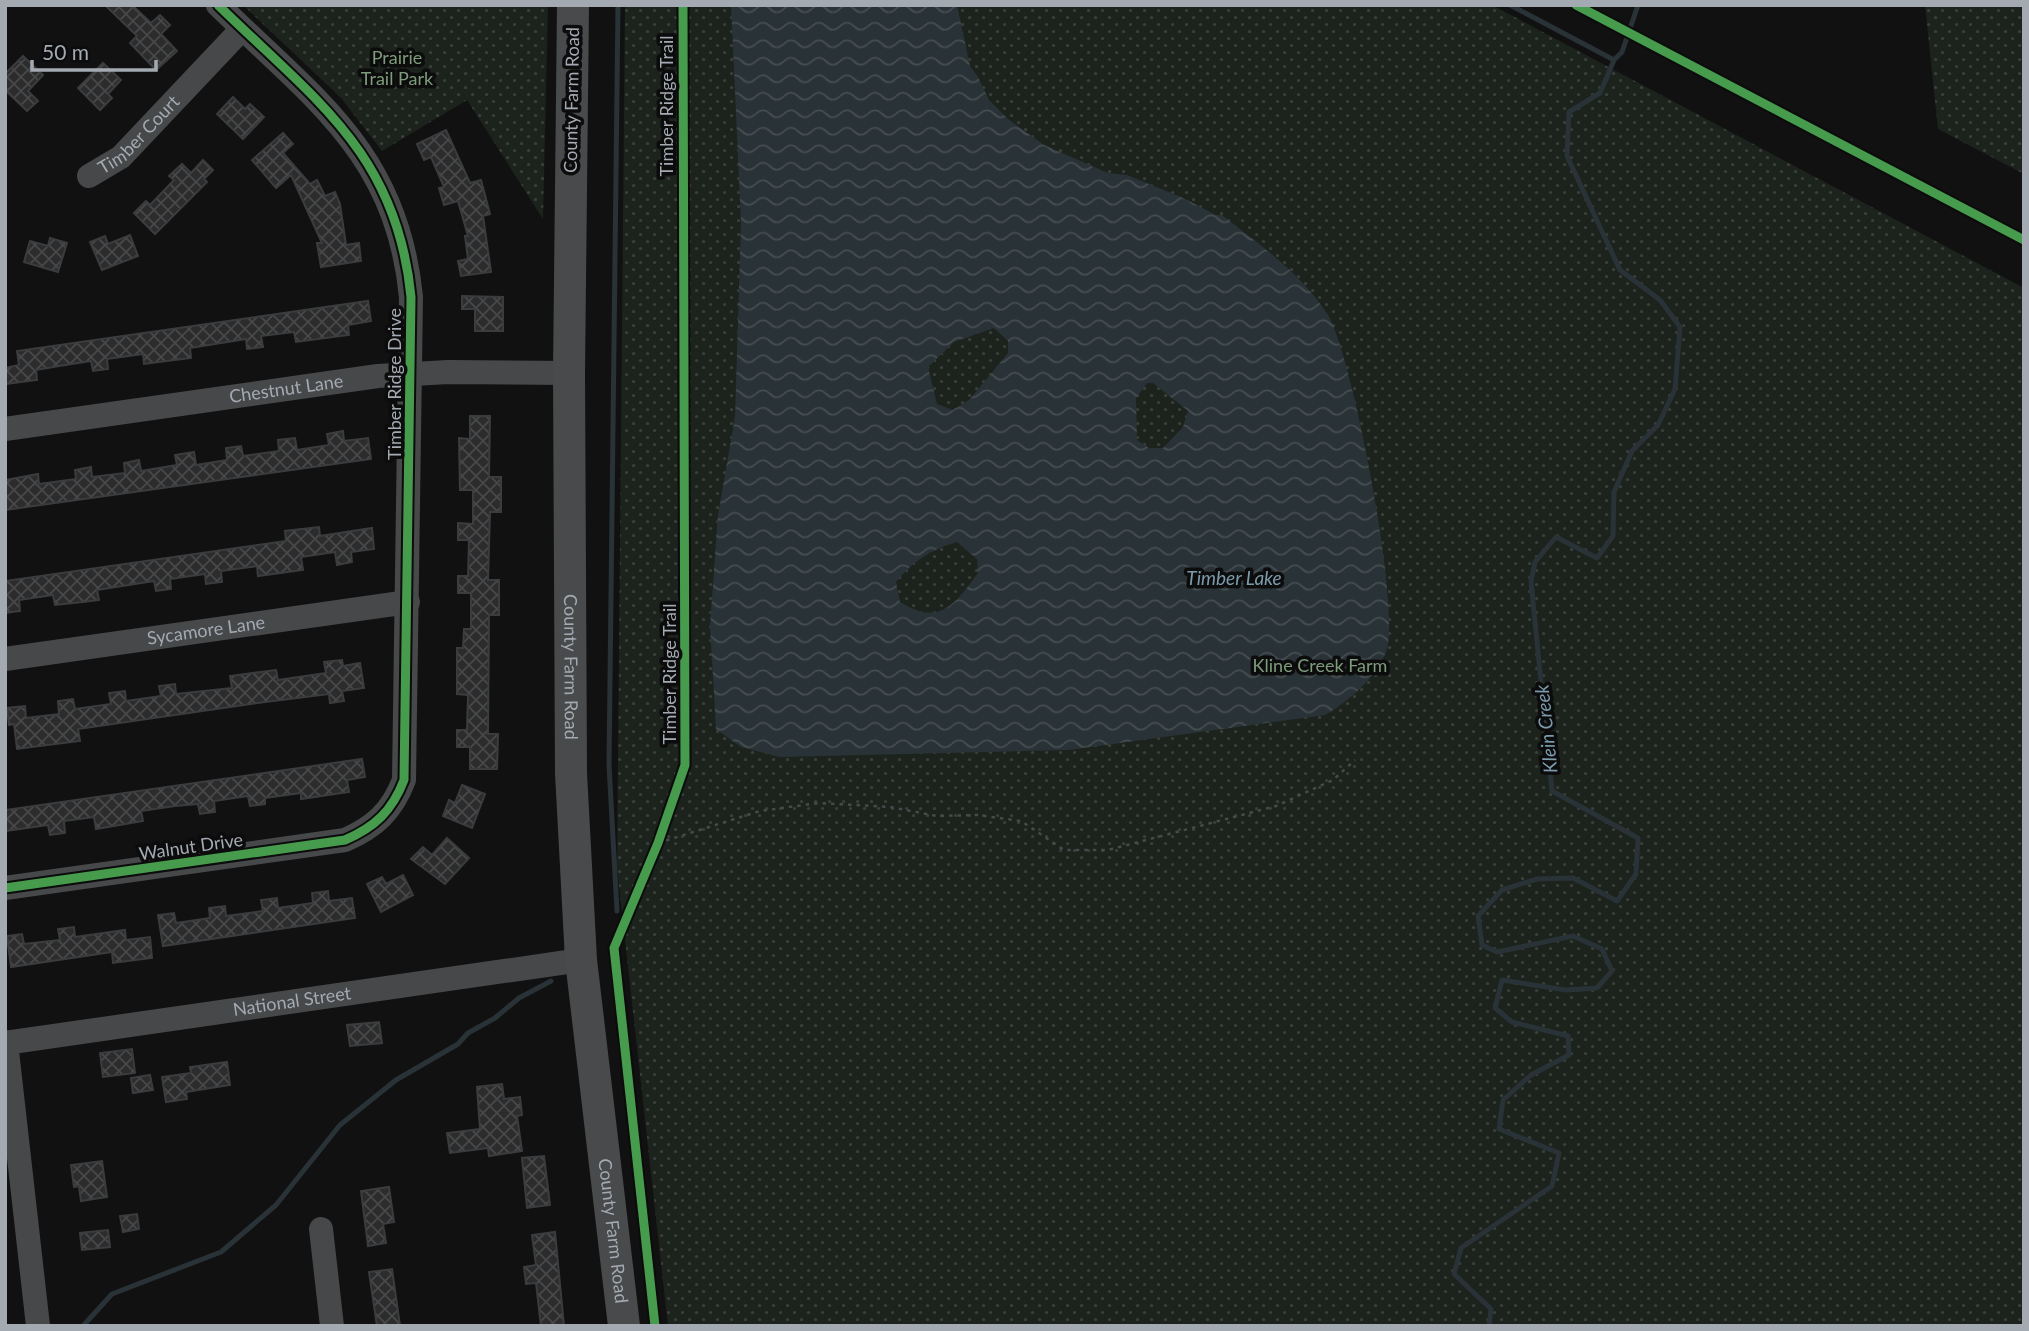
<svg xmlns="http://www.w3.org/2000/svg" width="2029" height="1331" viewBox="0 0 2029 1331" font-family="Lato,sans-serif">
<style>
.park{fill:url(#park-dots)}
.water{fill:url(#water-waves);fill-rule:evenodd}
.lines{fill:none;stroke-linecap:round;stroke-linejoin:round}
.stream{stroke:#293236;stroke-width:5}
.building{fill:url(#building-cross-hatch);stroke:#3a3c3e;stroke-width:2}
.path{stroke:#47494c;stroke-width:2.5;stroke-dasharray:3.5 5;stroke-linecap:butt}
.minor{stroke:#46484a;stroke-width:24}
.major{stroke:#484a4c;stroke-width:32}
.cycleway-casing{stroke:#0c0c0d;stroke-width:13}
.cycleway{stroke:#469c4c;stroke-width:9}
.labels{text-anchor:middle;stroke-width:7;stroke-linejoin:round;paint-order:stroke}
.park-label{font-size:18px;fill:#7e9c7b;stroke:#0c0c0d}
.street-label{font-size:18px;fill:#a3aab2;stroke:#0c0c0d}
.water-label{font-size:19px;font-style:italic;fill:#7c9cac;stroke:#0c0c0d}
</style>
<defs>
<pattern id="park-dots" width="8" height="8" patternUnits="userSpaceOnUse" patternTransform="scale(1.75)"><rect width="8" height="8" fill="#1c221c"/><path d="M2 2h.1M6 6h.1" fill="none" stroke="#3a3f3b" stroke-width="1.8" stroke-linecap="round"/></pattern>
<pattern id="water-waves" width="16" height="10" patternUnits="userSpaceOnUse" patternTransform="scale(1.75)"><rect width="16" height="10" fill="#293236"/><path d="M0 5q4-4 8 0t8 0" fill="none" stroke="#454d51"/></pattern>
<pattern id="building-cross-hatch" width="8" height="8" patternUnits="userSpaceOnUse" patternTransform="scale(1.75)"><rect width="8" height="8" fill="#2c2c2d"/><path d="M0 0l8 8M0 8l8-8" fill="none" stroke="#474849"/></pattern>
</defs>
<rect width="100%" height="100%" fill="#111112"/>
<!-- park -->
<path class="park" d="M243,5H548L543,219L467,100L382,151L341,98Z
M625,5H1492L2024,288V1326H668L617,868Z
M1925,5H2024V174L1938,129Z"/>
<!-- water -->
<path class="water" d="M731,5H957L970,66L978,77L989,100L1008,119L1044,145L1108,173L1127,175L1181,197L1216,215H1222C1260,245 1302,274 1328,315C1352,354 1402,612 1386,652C1376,678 1348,702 1325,715L1069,750L780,757L741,747L716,729L710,626L718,515L735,417L741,222ZM994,328L1008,341V353L970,399L953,410L937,404L928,367L954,342ZM1147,383H1153L1188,411L1183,427L1163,448H1149L1137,440L1136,398ZM957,542L977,559L978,573C955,604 940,627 900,602L896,582C914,560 931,550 957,542Z"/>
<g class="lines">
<!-- stream -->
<path class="stream" d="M1510,5L1614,60
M617,911L609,765L618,5
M83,1326L112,1294L221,1252L276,1205L340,1125L396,1080L458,1044L468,1033L495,1018L519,998L551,981
M1489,1326L1491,1309L1454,1274L1461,1248L1552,1186L1559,1153L1499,1129L1503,1100L1531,1075L1569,1055L1568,1036L1512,1022L1495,1008L1502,980L1566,990L1597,988L1612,971L1602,949L1573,936L1497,952L1482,945L1478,916L1502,890L1537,879L1573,878L1617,901L1636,874L1638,838L1552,791L1531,582L1535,562L1556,537L1597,558L1613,536L1614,492L1632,451L1658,425L1675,389L1680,327L1660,300L1620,270L1567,156L1569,112L1600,93L1614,60L1622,52L1638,5"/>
</g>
<!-- building -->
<path class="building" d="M105,5H132L151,23L160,15L170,25L161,34L177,51L156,70L130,43L137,36Z
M23,56L43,75L28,91L38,101L27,111L5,90V74Z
M103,63L121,80L108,94L112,98L100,110L78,88Z
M233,97L245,109L250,104L264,117L243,139L217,114Z
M446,130L470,183L481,180L490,214L483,216L491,272L461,276L458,261L468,259L465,236H468L458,201L444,205L439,188L444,187L431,157L424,160L417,144Z
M283,133L293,144L283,153L310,184L317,180L325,196L335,192L340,204L346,245L359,243L361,261L321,267L317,243H322L291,175L276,188L252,160Z
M203,160L213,170L204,179L207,182L155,234L134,213L146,201L150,205L174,180L169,176L182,164L191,173Z
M130,235L138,256L102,270L90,242L105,236L108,244Z
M50,238L67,243L58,272L24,262L30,241L48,246Z
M462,296L503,297V331H475V309H462Z
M368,301L371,321L348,325L349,335L296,342L294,332L261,336L263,347L247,349L246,339L190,348L191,358L144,364L143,354L107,359L108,369L93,371L91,361L59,366L36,370L37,380L5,384V368L19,365L17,351Z
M470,416H490L489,477H501V512H490L488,580H499V615H489L488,734H498L497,769H470V747H457V730H467L468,695L457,694V648H463L464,629H471V593H458V576H468L469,540H458V523L473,524V490H460L459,438L470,439Z
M343,431L344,441L368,438L371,459L5,510V480L38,474L39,484L76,479L75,470L91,467L92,477L125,473L124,463L139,460L141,471L177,465L175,455L194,452L196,465L227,460L226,448L241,446L243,456L279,451L278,440L295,438L297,450L329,445L327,434Z
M319,527L320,536L372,528L374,549L351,552L352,562L337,565L335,552L301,557L303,570L258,576L257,566L221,571L222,582L206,584L205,574L170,579L171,589L156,591L154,581L97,590L99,600L83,602L55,605L53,595L19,600L20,611L5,613V581L286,541L285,531Z
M342,660L343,666L360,663L364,688L342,691L344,701L330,703L329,694L265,702L78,729L80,741L17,749L14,724L9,725L7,708L25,706L26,718L59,714L58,701L73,699L75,709L111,704L109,693L125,691L126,701L161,696L159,686L175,684L176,694L232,688L230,676L276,670L278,680L326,673L324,662Z
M362,759L365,777L347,780L349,792L301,799V793L265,798V804L250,806L248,796L214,801L215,812L200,814L198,804L175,806L141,811L143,821L96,829L94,817L64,821L65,833L50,835L48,825L5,831V810Z
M462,785L485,794L472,828L443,816L449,800L455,803Z
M447,838L469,858L445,884L411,859L423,847L432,855Z
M403,875L413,895L381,912L367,884L382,877L386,884Z
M328,891L329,901L352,898L355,918L163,946L158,915L174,913L176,923L210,918L209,908L225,906L226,916L263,911L261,900L277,898L278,908L313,903L312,893Z
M74,927L75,937L125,930L126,940L150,937L152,958L113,963L112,952L11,967L7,936L22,934L24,944L60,940L58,929Z
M379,1022L382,1043L350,1046L347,1025Z
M132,1049L135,1073L103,1077L100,1053Z
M227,1062L230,1085L186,1092L187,1099L166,1102L162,1077L191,1073L190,1067Z
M150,1075L153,1090L133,1093L131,1078Z
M502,1084L504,1099L520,1097L522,1115L517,1116L522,1151L489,1156L488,1148L450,1153L447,1133L480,1129L477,1087Z
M544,1156L550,1205L527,1208L522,1158Z
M102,1161L107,1197L81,1201L79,1186L74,1187L71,1165Z
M389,1187L394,1222L383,1224L386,1243L368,1246L361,1191Z
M137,1214L139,1229L123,1232L120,1216Z
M108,1230L110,1247L82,1250L80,1233Z
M555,1232L564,1326H541L536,1283L526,1284L524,1267L536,1265L532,1235Z
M392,1269L400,1326H377L369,1272Z"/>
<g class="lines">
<!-- path -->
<path class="path" d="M658,843L760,811L819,803L890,807L937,816L977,815L1021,821L1064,850H1108L1276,806L1333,780L1355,760"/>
<!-- minor -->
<g class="minor">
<path id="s1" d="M89,176L121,157L242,29"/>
<path id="s2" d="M5,429L378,376L448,372L569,373"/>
<path id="s3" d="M5,659L408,602"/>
<path d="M5,888L345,840C375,827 392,811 404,780L411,297C397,153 314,99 218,5"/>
<path d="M6,1042L38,1326"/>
<path id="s4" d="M5,1043L581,960"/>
<path d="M321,1229L332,1326"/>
</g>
<!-- major -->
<path class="major" id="s5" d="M573,5L569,373L571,773L581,960L624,1326"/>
<!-- cycleway casing -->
<g class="cycleway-casing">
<path id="cycleway" d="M1576,5L2024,240
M5,888L345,840C375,827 392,811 404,780L411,297C397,153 314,99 218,5
M655,1326L614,948L658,843L685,765L683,5"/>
</g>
<!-- cycleway -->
<use href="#cycleway" class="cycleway"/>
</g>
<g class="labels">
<!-- park labels -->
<g class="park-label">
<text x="397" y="64">Prairie<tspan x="397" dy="21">Trail Park</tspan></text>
<text x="1320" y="672">Kline Creek Farm</text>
</g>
<!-- street labels -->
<g class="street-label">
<text transform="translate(572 100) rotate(-89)" y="6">County Farm Road</text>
<text transform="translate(667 106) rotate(-90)" y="6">Timber Ridge Trail</text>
<text dy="6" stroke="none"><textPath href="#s1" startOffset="65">Timber Court</textPath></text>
<text transform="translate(395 384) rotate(-90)" y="6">Timber Ridge Drive</text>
<text dy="6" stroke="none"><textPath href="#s2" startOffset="284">Chestnut Lane</textPath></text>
<text dy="6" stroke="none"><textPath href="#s3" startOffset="203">Sycamore Lane</textPath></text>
<text dy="6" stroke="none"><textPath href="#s5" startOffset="662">County Farm Road</textPath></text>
<text transform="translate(670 674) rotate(-90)" y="6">Timber Ridge Trail</text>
<text transform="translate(191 847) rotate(-8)" y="6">Walnut Drive</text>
<text dy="6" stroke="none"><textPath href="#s4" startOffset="290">National Street</textPath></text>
<text dy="6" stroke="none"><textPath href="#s5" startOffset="1228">County Farm Road</textPath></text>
</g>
<!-- water labels -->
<g class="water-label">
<text x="1234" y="585">Timber Lake</text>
<text transform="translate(1546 729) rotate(-96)" y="7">Klein Creek</text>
</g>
</g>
<!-- border -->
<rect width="2029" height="1331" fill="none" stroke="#a3aab2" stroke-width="14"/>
<!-- scale -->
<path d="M32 60v10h124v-10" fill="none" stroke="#a3aab2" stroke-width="3.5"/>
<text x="42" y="60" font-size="21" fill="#a3aab2" stroke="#0c0c0d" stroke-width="5" paint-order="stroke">50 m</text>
</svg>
